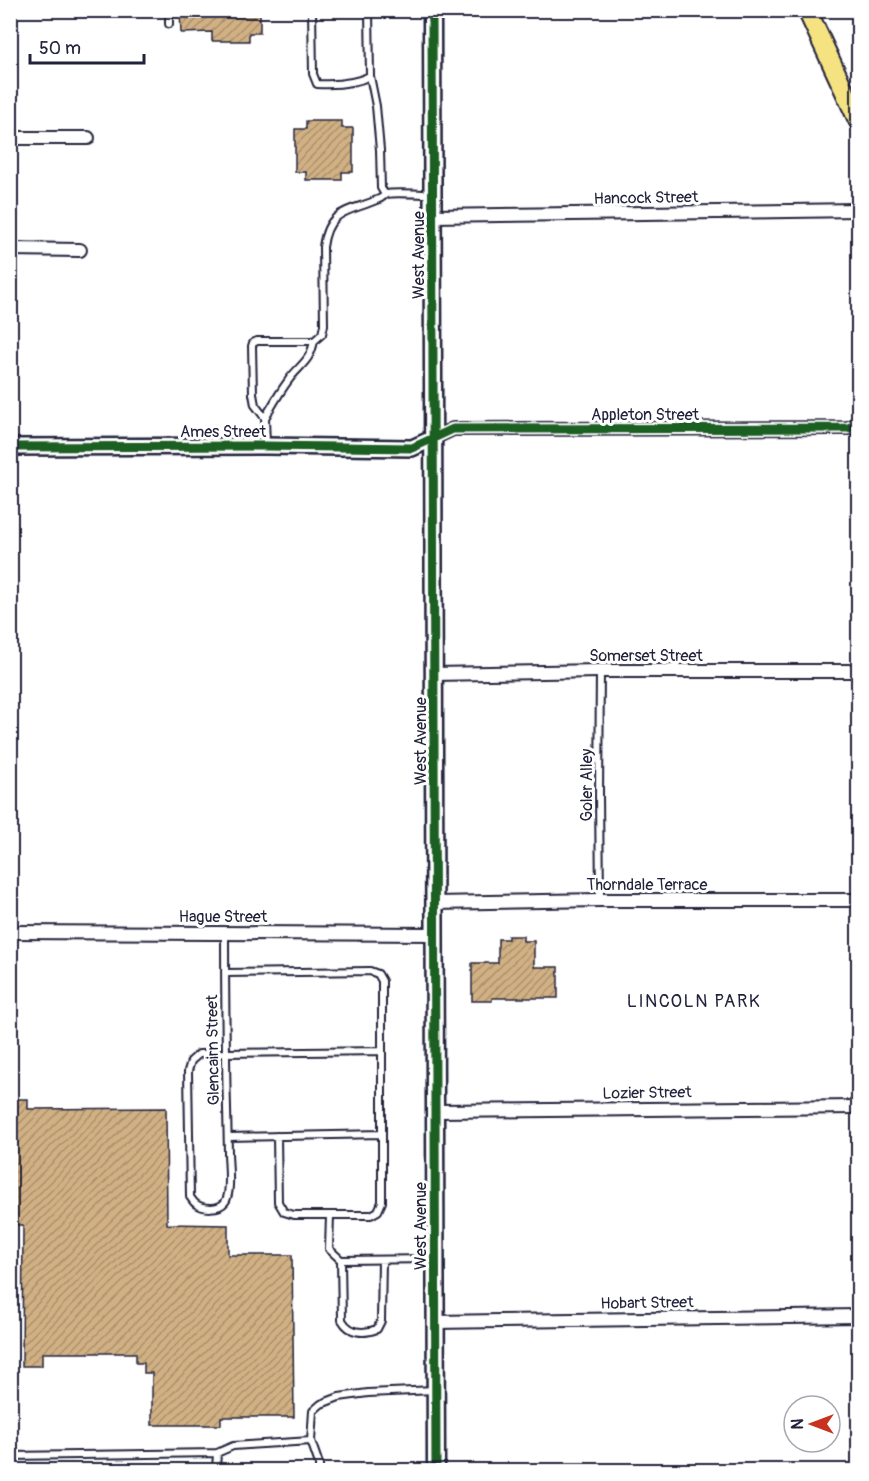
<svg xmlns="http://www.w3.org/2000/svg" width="869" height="1481" viewBox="0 0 869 1481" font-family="Pangolin,sans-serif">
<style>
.building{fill:url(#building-hatch);stroke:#22223b;stroke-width:1.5}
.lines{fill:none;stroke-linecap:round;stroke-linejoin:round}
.service-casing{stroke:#22223b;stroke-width:10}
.minor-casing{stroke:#22223b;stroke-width:16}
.tertiary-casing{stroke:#22223b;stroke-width:20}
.secondary-casing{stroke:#22223b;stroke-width:21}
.primary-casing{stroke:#22223b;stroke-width:22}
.service{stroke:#fff;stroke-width:6}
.minor{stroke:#fff;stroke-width:12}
.tertiary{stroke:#fff;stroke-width:15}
.secondary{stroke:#fff;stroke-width:16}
.primary{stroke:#f5e382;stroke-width:18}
.cycleway-casing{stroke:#fff;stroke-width:13}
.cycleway{stroke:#1b5e20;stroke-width:9}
.labels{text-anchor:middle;stroke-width:6;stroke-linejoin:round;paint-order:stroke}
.street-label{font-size:16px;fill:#22223b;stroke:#fff}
.neighbourhood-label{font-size:18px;letter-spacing:1.5px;fill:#22223b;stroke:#fff}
</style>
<defs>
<pattern id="building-hatch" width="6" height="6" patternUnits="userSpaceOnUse" patternTransform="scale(1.5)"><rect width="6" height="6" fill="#d1b184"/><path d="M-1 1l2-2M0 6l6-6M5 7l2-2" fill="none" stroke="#a9906d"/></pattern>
</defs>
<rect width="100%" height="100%" fill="#fff"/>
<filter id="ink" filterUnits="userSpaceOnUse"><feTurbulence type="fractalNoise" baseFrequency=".0167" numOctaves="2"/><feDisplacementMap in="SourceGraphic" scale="12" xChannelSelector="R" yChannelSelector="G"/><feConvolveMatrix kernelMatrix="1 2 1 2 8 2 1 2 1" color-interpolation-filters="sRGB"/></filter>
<g filter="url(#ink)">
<!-- building -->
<path class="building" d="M180,10H260V33H249V41H212V32L181,33Z
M306,121H342V128H353V172H342V180H306V172H295V129H306Z
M508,936H523V941H534V967H558V998H492V1001H472V963H498V939H508Z
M10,1099H28V1109L166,1108L167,1224L228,1225V1255H292L294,1417H221V1425H152V1373H144V1363H136V1353H42V1366H22L23,1225H10Z"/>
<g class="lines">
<!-- service casing -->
<g class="service-casing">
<path id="service" d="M169,10V24
M312,10L313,74L317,84C335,85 354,84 370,76L369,10
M370,76L376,106L380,150L381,188L384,193L387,194
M265,418C272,406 279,393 288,381C299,365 310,363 314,341
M266,445L265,418L255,405L253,394L252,346L253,343L257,341H314L322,334L324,325L323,247C328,208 350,212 379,199C382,198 384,195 387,194C393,192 421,194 430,194
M600,671L599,795L600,900
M225,933C225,1006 226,1079 228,1152C228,1164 232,1193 225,1202C219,1210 203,1209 196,1204C193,1202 192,1199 190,1197L188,1071L191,1061L199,1054L225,1053L382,1051
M225,973L370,971L378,974L382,981V1202L378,1211L371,1215H330L329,1249L341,1260L435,1259
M277,1136L278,1202L284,1212L294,1215H330
M228,1137L382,1134
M341,1260L342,1320C350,1334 364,1334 377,1329L381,1321L382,1260
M311,1441L319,1464V1470
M10,1456L217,1453L233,1446L311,1441L313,1411L321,1404L339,1397L368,1393L435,1390
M216,1470L217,1453"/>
</g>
<!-- minor casing -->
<g class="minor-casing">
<path id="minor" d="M10,138H88
M433,216L858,210
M10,249L80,250
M434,438L453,429L848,428L858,424
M434,674L600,671H858
M435,903L600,900H858
M10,932L435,934
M435,1111L858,1107
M435,1322L858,1316"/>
</g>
<!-- tertiary casing -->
<g class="tertiary-casing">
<path id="tertiary" d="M10,447L266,446L412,448L434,438"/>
</g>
<!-- secondary casing -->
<g class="secondary-casing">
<path id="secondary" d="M432,10L436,1470"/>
</g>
<!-- primary casing -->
<g class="primary-casing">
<path id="primary" d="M807,10L858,120"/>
</g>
<!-- service -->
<use href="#service" class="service"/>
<!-- minor -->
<use href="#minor" class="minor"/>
<!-- tertiary -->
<use href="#tertiary" class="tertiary"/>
<!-- secondary -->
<use href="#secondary" class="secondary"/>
<!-- primary -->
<use href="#primary" class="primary"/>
<!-- cycleway casing -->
<g class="cycleway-casing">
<path id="cycleway" d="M432,10L436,1470
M10,447L266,446L412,448L453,429L848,428L858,424"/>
</g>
<!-- cycleway -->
<use href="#cycleway" class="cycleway"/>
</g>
</g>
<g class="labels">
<!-- street labels -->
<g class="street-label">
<text transform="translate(646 197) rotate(-1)" y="6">Hancock Street</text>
<text transform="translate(418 255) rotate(-90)" y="6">West Avenue</text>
<text x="645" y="420">Appleton Street</text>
<text x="223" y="437">Ames Street</text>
<text x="646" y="661">Somerset Street</text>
<text transform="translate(420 741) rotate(-90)" y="6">West Avenue</text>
<text transform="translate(586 785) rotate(-90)" y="6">Goler Alley</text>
<text x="647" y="890">Thorndale Terrace</text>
<text x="223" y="922">Hague Street</text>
<text transform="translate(212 1050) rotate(-91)" y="6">Glencairn Street</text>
<text transform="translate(647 1092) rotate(-1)" y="6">Lozier Street</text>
<text transform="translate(420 1226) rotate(-90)" y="6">West Avenue</text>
<text transform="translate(647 1302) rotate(-1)" y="6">Hobart Street</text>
</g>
<!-- neighbourhood labels -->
<g class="neighbourhood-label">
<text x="694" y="1007">LINCOLN PARK</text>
</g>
</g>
<!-- margin -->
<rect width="869" height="1481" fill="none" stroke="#fff" stroke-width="36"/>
<rect x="18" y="18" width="833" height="1445" fill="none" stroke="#22223b" stroke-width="2" filter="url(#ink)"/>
<!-- north arrow -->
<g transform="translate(812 1424) rotate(270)"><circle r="28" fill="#ffffff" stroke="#a7a7b1" stroke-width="1.5"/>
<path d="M0-4.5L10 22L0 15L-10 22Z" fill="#c8321e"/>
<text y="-9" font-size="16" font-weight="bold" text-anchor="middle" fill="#22223b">N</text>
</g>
<!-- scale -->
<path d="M30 54v9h114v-9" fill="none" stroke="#22223b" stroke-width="3"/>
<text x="39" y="54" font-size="18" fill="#22223b" stroke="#ffffff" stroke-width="4.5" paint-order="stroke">50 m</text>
</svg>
